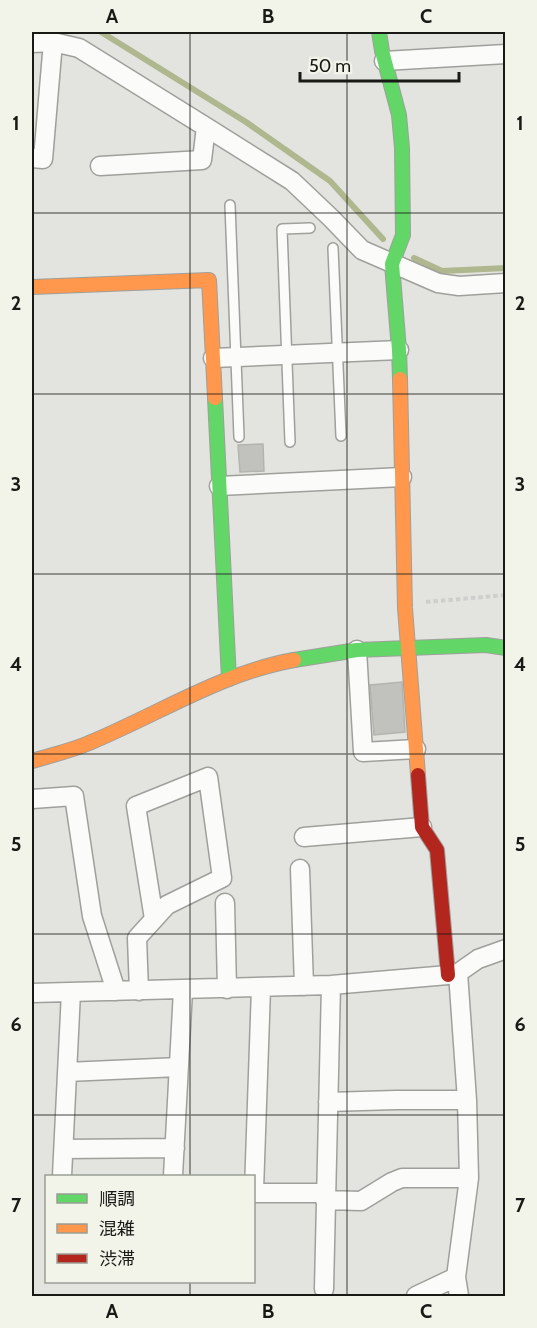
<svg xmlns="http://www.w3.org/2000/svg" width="537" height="1328" viewBox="0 0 537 1328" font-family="Cabin,'Noto Sans JP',sans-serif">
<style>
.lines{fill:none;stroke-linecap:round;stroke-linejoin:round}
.stream{stroke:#afb78f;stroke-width:6}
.building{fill:#c1c2bd;stroke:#b3b4b0;stroke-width:1.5}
.lane-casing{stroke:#9fa09c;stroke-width:12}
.street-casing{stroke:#9fa09c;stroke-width:21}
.fast-casing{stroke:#9fa09c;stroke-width:16}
.slow-casing{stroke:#9fa09c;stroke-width:16}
.jam-casing{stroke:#9fa09c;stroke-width:16}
.path{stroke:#cececc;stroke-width:4;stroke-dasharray:4.5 3;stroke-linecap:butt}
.lane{stroke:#fbfbfa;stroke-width:9}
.street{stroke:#fbfbfa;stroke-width:18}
.fast{stroke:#63d668;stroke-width:14}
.slow{stroke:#ff974d;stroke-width:14}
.jam{stroke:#b3261e;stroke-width:14}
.grid{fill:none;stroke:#191a16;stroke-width:1.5;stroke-opacity:0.55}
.neatline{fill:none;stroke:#191a16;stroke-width:2}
.grid-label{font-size:20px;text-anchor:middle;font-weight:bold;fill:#191a16}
</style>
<rect width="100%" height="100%" fill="#e3e4df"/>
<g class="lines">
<!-- stream -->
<path class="stream" d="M101,32L246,122L330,181L383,239
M414,258L442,271L506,268"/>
</g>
<!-- building -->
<path class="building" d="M263,444L264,471L240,472L238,445Z
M402,682L405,732L374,735L370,685Z"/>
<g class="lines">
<!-- lane casing -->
<g class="lane-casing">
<path id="lane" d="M230,205L239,437
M333,248L341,436
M290,442L282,229L310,228"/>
</g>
<!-- street casing -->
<g class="street-casing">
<path id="street" d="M32,43L53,42L79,48L206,127L292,181L331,218L362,250L438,283L459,286L506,283
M384,61L506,54
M32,158L43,159L53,42
M100,166L202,160L206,127
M213,358L399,350
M219,486L402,477
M357,650L363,752L416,749
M32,799L74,796L92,916L116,991
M304,837L422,827
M300,869L304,986
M225,903L227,989
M458,973L467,1100L469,1178L456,1277L459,1296
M139,991L137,938L167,905L222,878L208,777L136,806L154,919
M32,993L331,985L448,975L458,973L478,959L506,949
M67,1072L179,1067
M328,1102L396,1100H467
M64,1149L175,1148
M62,1176L71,992
M173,1176L183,990
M254,1190L261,988
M254,1193H326
M325,1200L361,1201L392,1182L402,1178H469
M324,1289L331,985
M416,1296L456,1277"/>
</g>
<!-- fast casing -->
<g class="fast-casing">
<path id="fast" d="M379,32L382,51L399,115L402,148L403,235L392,264L399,350L400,379
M215,398L229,679
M294,660L357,650L486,645L506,648"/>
</g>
<!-- slow casing -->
<g class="slow-casing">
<path id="slow" d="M32,287L209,280L215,398
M400,379L405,608L418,775
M32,761C51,755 71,751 89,743C157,715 221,673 294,660"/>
</g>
<!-- jam casing -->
<g class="jam-casing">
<path id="jam" d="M418,775L422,827L437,850L448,975"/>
</g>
<!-- path -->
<path class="path" d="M426,602L506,595"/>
<!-- lane -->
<use href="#lane" class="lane"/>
<!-- street -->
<use href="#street" class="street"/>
<!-- fast -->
<use href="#fast" class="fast"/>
<!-- slow -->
<use href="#slow" class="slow"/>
<!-- jam -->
<use href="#jam" class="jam"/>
</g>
<!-- grid -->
<path class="grid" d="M190,32V1176M347,32V1296M32,213H506M32,394H506M32,574H506M32,754H506M32,934H506M32,1115H506M190,1282V1296"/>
<!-- border -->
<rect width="537" height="1328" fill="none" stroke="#f2f4e9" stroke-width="66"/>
<!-- legend -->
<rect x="45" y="1175" width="210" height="108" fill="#f2f4e9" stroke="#9b9d95" stroke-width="1.5"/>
<rect x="57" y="1194" width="30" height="9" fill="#63d668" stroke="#9b9d95" stroke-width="1.5"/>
<text x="99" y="1205" font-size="18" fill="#191a16">順調</text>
<rect x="57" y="1224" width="30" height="9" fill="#ff974d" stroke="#9b9d95" stroke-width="1.5"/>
<text x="99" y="1235" font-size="18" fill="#191a16">混雑</text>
<rect x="57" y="1254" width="30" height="9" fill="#b3261e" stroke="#9b9d95" stroke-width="1.5"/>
<text x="99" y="1265" font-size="18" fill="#191a16">渋滞</text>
<!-- scale -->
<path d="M300 72v9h159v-9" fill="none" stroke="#191a16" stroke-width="3"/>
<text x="309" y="72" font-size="18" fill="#191a16" stroke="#f2f4e9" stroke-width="4.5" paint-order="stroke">50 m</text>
<rect x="33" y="33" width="471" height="1262" class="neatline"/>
<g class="grid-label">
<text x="112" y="23">A</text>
<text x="268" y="23">B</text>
<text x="426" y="23">C</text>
<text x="16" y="130">1</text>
<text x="520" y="130">1</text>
<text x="16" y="310">2</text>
<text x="520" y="310">2</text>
<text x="16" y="491">3</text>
<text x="520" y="491">3</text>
<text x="16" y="671">4</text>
<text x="520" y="671">4</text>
<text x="16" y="851">5</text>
<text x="520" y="851">5</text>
<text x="16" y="1031">6</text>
<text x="520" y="1031">6</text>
<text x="16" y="1212">7</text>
<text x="520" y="1212">7</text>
<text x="112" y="1318">A</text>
<text x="268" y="1318">B</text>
<text x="426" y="1318">C</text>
</g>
</svg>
